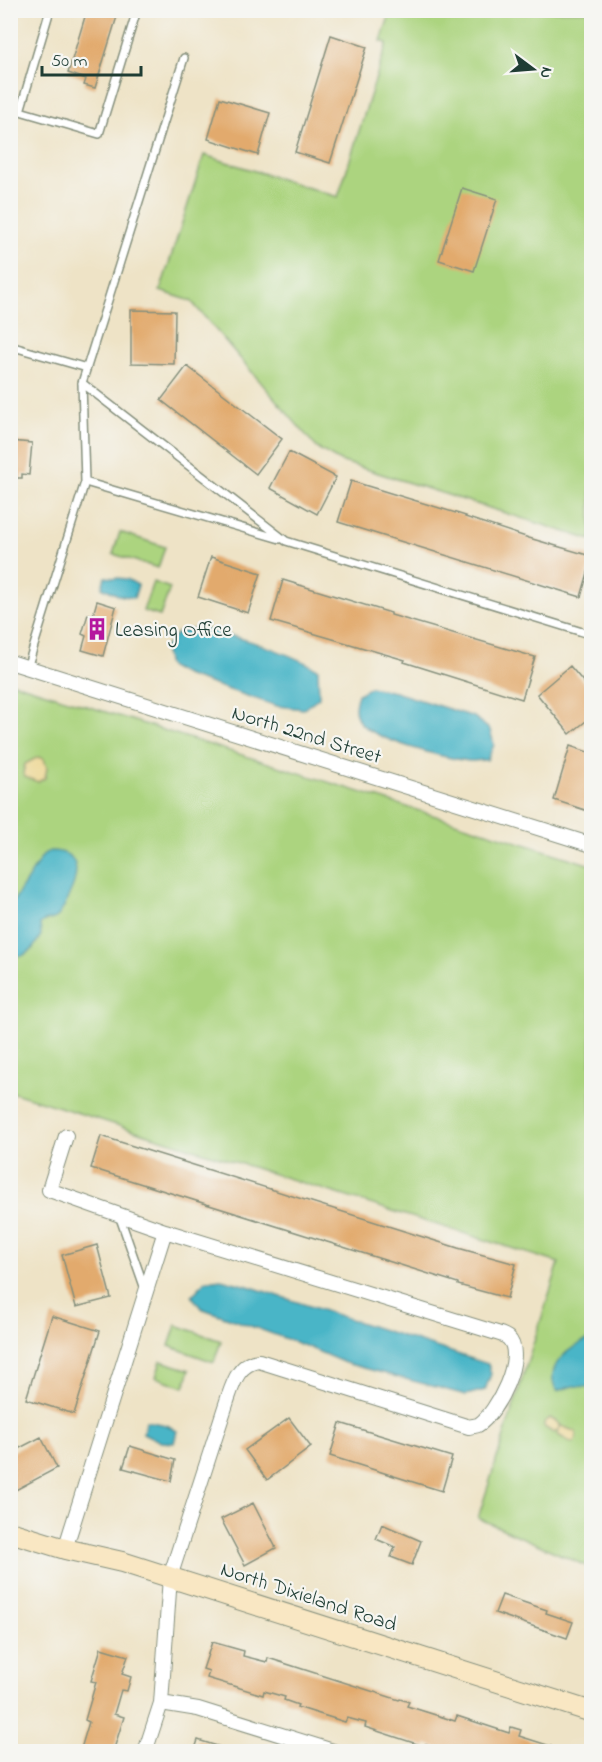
<svg xmlns="http://www.w3.org/2000/svg" width="602" height="1762" viewBox="0 0 602 1762" font-family="'Indie Flower',sans-serif">
<style>
.green{fill:#acd47f;stroke:#66885a;stroke-width:1.5}
.sand{fill:#eeda9e;stroke:#868c69;stroke-width:1.5}
.water{fill:#4ab5c7;stroke:#34797e;stroke-width:1.5}
.building{fill:#e2aa6d}
.lines{fill:none;stroke-linecap:round;stroke-linejoin:round}
.lane-casing{stroke:#86907d;stroke-width:10}
.street-casing{stroke:#86907d;stroke-width:16}
.secondary-casing{stroke:#86907d;stroke-width:22}
.lane{stroke:#fff;stroke-width:7}
.street{stroke:#fff;stroke-width:14}
.secondary{stroke:#f9e7c3;stroke-width:20}
.labels{text-anchor:middle;stroke-width:4.5;stroke-linejoin:round;paint-order:stroke}
.poi-label{font-size:21px;fill:#1f3d34;stroke:#f6f6f2;text-anchor:start}
.street-label{font-size:21px;fill:#1f3d34;stroke:#f6f6f2}
</style>
<rect width="100%" height="100%" fill="#f6f6f2"/>
<filter id="ink" filterUnits="userSpaceOnUse"><feTurbulence type="fractalNoise" baseFrequency=".0167" numOctaves="2"/><feDisplacementMap in="SourceGraphic" scale="12" xChannelSelector="R" yChannelSelector="G"/><feConvolveMatrix kernelMatrix="1 2 1 2 8 2 1 2 1" color-interpolation-filters="sRGB"/></filter>
<filter id="wash" filterUnits="userSpaceOnUse"><feTurbulence type="fractalNoise" baseFrequency=".008" numOctaves="4" result="noise"/><feDisplacementMap in="SourceGraphic" scale="24" xChannelSelector="R" yChannelSelector="G"/><feGaussianBlur stdDeviation="1.35" result="paint"/><feColorMatrix in="noise" values="0 0 0 0 0 0 0 0 0 0 0 0 0 0 0 0 0 1.4 0 .05"/><feComposite in="paint" operator="in"/></filter>
<g filter="url(#wash)">
<rect width="100%" height="100%" fill="#eee3c6"/>
<!-- green -->
<path class="green" d="M391,11H591V540L340,461L317,448L191,301L160,291L204,155L338,197L387,43L381,41Z
M120,532L165,547L158,568L113,554Z
M153,582L170,588L160,616L143,611Z
M11,682L591,865V1568L478,1518L559,1263L11,1092Z
M176,1325L221,1341L214,1362L169,1346Z
M161,1361L190,1370L184,1387L156,1377Z"/>
<!-- sand -->
<path class="sand" d="M38,757L44,759L47,768L45,778L38,782L25,777L23,773L25,764Z
M550,1418L560,1424V1427L562,1426L576,1432C577,1437 577,1441 572,1443L558,1435L559,1429L554,1433L544,1427V1423Z"/>
<!-- water -->
<path class="water" d="M105,577L127,579L138,585L134,598L118,595L102,587Z
M199,628C243,638 278,648 318,669L319,697L304,709L277,706L185,675L168,666L164,649L177,633Z
M370,687L395,692L474,717L490,730L494,745L487,760C481,760 475,761 469,761C445,758 372,740 359,721C353,711 355,704 358,694Z
M50,851C82,851 79,874 69,895C66,902 63,912 57,917C51,922 45,918 40,924L41,935L32,950L22,956L11,955V905L41,858L45,853Z
M221,1279L248,1286L488,1364L491,1374L485,1390L466,1395L345,1363L303,1345L201,1308L192,1296L205,1281Z
M591,1339V1387L573,1386L557,1391C542,1367 570,1346 591,1339Z
M146,1421L167,1425L177,1431L174,1443L161,1442L143,1433Z"/>
<g id="blocks">
<!-- building -->
<path class="building" d="M87,10H119L95,88L84,85L86,79L68,73Z
M331,35L367,47L330,163L295,152Z
M220,98L270,113L258,155L208,139Z
M462,188L497,199L474,271L439,260Z
M131,310L175,311L174,364L131,363Z
M187,366L282,439L256,474L161,400Z
M10,441L32,443L29,475L22,474V478H10Z
M289,452L336,477L317,514L270,488Z
M351,481L466,516L465,517L529,538L591,556V562L581,597L338,522Z
M211,557L261,573L248,613L198,597Z
M283,580L391,613V615L535,657L522,699L404,662L405,660L271,621Z
M97,601L116,607L103,656L82,650L86,636L82,634L88,614L93,615Z
M570,666L591,691V717L570,734L537,694Z
M570,746L591,753V812L554,800Z
M101,1136L458,1248L516,1264L507,1298L458,1285V1283L91,1168Z
M97,1245L111,1298L76,1307L62,1255Z
M52,1316L100,1331L74,1414L26,1399Z
M289,1418L311,1447L267,1480L245,1450Z
M340,1423L452,1457L442,1491L330,1456Z
M41,1437L57,1468L10,1493V1453Z
M130,1446L175,1460L171,1481L123,1468Z
M253,1503L276,1548L245,1565L221,1519Z
M382,1524L421,1541L412,1565L391,1557L395,1547L376,1539Z
M502,1595L547,1610L546,1613L573,1622L567,1638L495,1613Z
M212,1642L244,1651L243,1656L267,1662L268,1658L399,1700L400,1699L409,1702L407,1706L455,1721L457,1716L509,1733L511,1727L521,1730L519,1736L560,1749L559,1752H446V1750L426,1744V1747L365,1727L366,1723L347,1718L345,1722L297,1707L298,1705L284,1700L285,1697L264,1691L263,1695L207,1678L209,1671L203,1669Z
M101,1648L128,1656L122,1674L131,1677L127,1691L121,1690L114,1714L124,1717L113,1752H80L89,1722L85,1720L96,1682L91,1681Z
M198,1740L227,1749V1752H194Z"/>
</g>
</g>
<g filter="url(#ink)">
<use href="#blocks" fill-opacity="0" stroke="#86907d" stroke-width="1.5"/>
<g class="lines">
<!-- lane casing -->
<g class="lane-casing">
<path id="lane" d="M50,10L20,111L99,134L137,10
M10,346L87,368
M82,383L286,541L592,635
M85,482L280,539
M27,668L85,482L82,383L184,58
M119,1215L145,1289"/>
</g>
<!-- street casing -->
<g class="street-casing">
<path id="street" d="M10,662L592,845
M66,1136L49,1190L165,1231L500,1334C501,1334 507,1337 508,1338C527,1355 496,1415 478,1425C475,1426 472,1426 469,1427L259,1361C238,1363 233,1384 227,1401L170,1577L161,1703L145,1752
M65,1549L165,1231
M161,1703L198,1709L336,1752"/>
</g>
<!-- secondary casing -->
<g class="secondary-casing">
<path id="secondary" d="M10,1532L65,1549L122,1562L592,1712"/>
</g>
<!-- lane -->
<use href="#lane" class="lane"/>
<!-- street -->
<use href="#street" class="street"/>
<!-- secondary -->
<use href="#secondary" class="secondary"/>
</g>
</g>
<!-- icons -->
<defs>
<g id="building-bare" transform="scale(1.8)"><path d="M-4-6H4V6H1V3H-1V6H-4ZM-2.5-4.3h1.7v1.8h-1.7ZM.8-4.3h1.7v1.8H.8ZM-2.5-1h1.7V.8h-1.7ZM.8-1h1.7V.8H.8Z" fill="#b5179e" stroke="#f6f6f2" stroke-width="2.5" paint-order="stroke"/></g>
</defs>
<g fill-rule="evenodd">
<use href="#building-bare" x="97" y="629"/>
</g>
<g class="labels">
<!-- poi labels -->
<g class="poi-label">
<text x="115" y="636">Leasing Office</text>
</g>
<!-- street labels -->
<g class="street-label">
<text transform="translate(307 734) rotate(17)" y="7">North 22nd Street</text>
<text transform="translate(309 1596) rotate(18)" y="7">North Dixieland Road</text>
</g>
</g>
<!-- margin -->
<rect width="602" height="1762" fill="none" stroke="#f6f6f2" stroke-width="36"/>
<!-- north arrow -->
<g transform="translate(533 69) rotate(106)" stroke="#f6f6f2" stroke-width="4.5" paint-order="stroke">
<path d="M0-4.5L10 22L0 15L-10 22Z" fill="#1f3d34"/>
<text y="-9" font-size="16" font-weight="bold" text-anchor="middle" fill="#1f3d34">N</text>
</g>
<!-- scale -->
<path d="M42 66v9h99v-9" fill="none" stroke="#1f3d34" stroke-width="3"/>
<text x="51" y="66" font-size="18" fill="#1f3d34" stroke="#f6f6f2" stroke-width="4.5" paint-order="stroke">50 m</text>
</svg>
